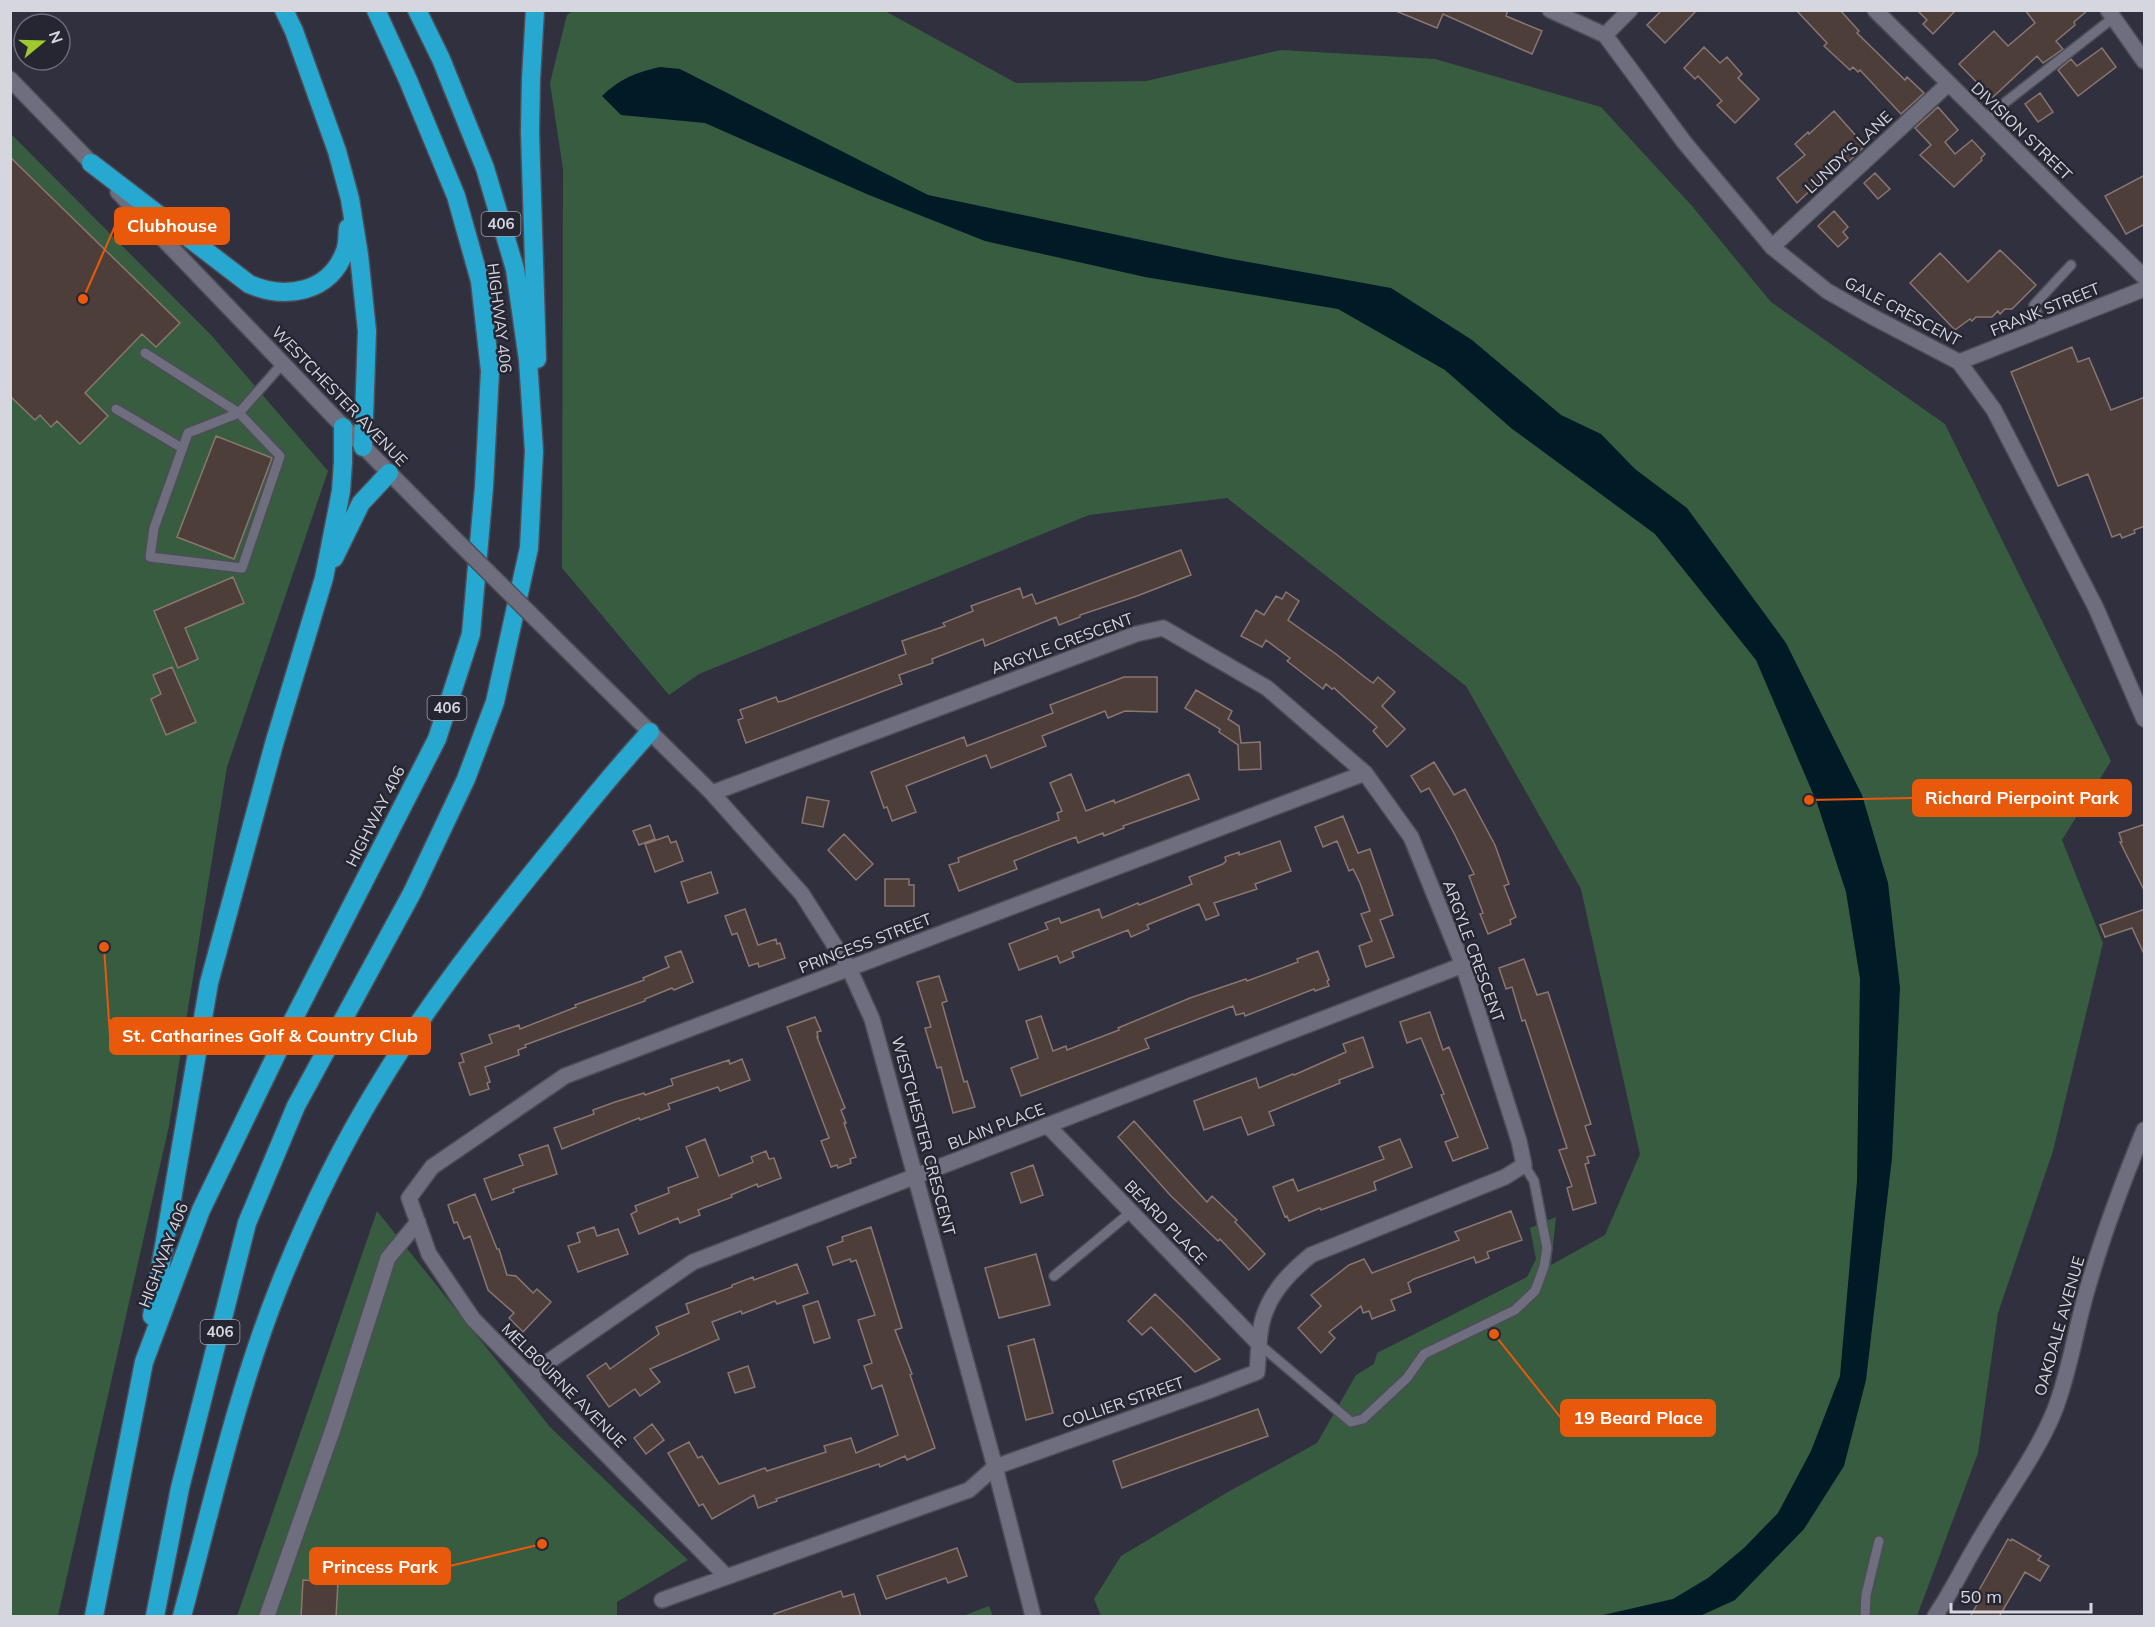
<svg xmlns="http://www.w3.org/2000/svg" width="2155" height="1627" viewBox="0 0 2155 1627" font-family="Mulish,sans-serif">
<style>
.green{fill:#385c40}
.water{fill:#001a26}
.building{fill:#4e3e3a;stroke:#897671;stroke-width:1.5}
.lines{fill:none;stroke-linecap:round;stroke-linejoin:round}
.service-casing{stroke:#4d4d58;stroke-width:12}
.minor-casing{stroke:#4d4d58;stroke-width:18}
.tertiary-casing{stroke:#4d4d58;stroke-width:18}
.secondary-casing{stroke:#4d4d58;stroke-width:18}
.motorway-casing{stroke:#4d4d58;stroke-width:21}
.service{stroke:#6e6e7e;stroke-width:9}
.minor{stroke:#6e6e7e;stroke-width:15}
.tertiary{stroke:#6e6e7e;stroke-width:15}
.secondary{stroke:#6e6e7e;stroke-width:15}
.motorway{stroke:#27a8d0;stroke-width:18}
.secondary-bridge-casing{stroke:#4d4d58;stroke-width:18;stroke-linecap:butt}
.secondary-bridge{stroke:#6e6e7e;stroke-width:15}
.labels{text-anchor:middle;stroke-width:5;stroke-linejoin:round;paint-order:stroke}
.shield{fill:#262633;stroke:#a1a1ab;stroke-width:1.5}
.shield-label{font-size:15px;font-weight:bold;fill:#d6d6df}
.street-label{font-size:16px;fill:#d6d6df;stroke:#262633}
.leader{fill:none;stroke:#e8590c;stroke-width:2}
.callout-dot{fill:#e8590c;stroke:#262633;stroke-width:2}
.callout{fill:#e8590c;stroke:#e8590c;stroke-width:2}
.callout-label{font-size:18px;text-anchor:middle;font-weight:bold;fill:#fff}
</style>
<rect width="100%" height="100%" fill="#30303e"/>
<!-- green -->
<path class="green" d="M574,10L885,11L1016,83L1146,81L1281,50L1435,59L1601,107L1692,206L1771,302L1945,424L2111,761L2062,840L2103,943L2053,1151L1998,1313L1978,1453L1917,1616H1101L1094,1599L1121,1556L1228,1492L1317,1443L1356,1375L1374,1364L1377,1353L1527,1277L1536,1259L1530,1228L1556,1217L1551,1265L1605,1235L1640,1154L1581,889L1466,686L1227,498L1089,515L699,674L669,695L562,568L563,169L550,83L567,15Z
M10,133L212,336L328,471L227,767L169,1126L58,1616H10Z
M377,1211L550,1427L688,1560L617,1602V1616H237Z
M989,1606L993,1616H963Z"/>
<!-- water -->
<path class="water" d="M660,67L680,69L928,195L1226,258L1391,288L1472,340L1561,415L1601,434L1635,469L1687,508L1786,643L1862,795L1888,883L1900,988L1892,1158L1866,1380L1844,1466L1804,1529L1735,1600L1700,1616H1599L1673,1599L1708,1578L1744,1548L1778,1513L1811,1451L1840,1376L1857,1181L1860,979L1846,892L1817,803L1756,660L1655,534L1511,428L1445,370L1338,309L1145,277L985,241L869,195L705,123L621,115L602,96C621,78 635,73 660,67Z"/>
<!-- building -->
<path class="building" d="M1508,10L1506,16L1542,31L1532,54L1443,14L1437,28L1396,11Z
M1662,10H1697L1665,43L1647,25Z
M1796,10H1840L1859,31L1857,33L1905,80L1907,77L1924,93L1901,114L1860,70L1858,72L1853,67L1850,70L1824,46L1827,43Z
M1917,10H1956L1933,34L1923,24L1927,20Z
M2025,10H2088L2074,22L2075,25L2056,41L2063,49L2043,63L2037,56L1992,98L1959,64L1994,31L2008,46L2035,23Z
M1704,47L1720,63L1727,57L1742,74L1738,78L1759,99L1735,123L1717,105L1722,101L1698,76L1695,79L1684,68Z
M2102,48L2116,67L2078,96L2058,70L2071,59L2077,66Z
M2040,93L2053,112L2038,122L2025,104Z
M1938,107L1958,130L1945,142L1955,154L1972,140L1985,154L1981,158L1982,160L1954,187L1920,155L1931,145L1915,128Z
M1834,111L1865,146L1849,161L1845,157L1797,203L1777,178L1805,155L1795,144L1808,132L1809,134Z
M10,157L180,323L156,347L142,334L85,393L108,416L80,444L57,421L51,427L40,415L35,420L10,396Z
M1875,173L1890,189L1878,199L1864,183Z
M2145,175V224L2126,234L2105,196Z
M1834,211L1848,227L1843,232L1848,238L1838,247L1818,226Z
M2000,250L2036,285L2012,309H2005L2000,314L1998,311L1992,317H1976L1972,321L1970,319L1955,330L1910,283L1940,253L1968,282Z
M2072,347L2078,362L2089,358L2111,410L2145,397V526L2134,530L2135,533L2122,538L2120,534L2112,537L2088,474L2058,486L2011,372Z
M216,436L272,458L234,559L177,537Z
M1181,550L1191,575L1137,596L1080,615V617L1059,625L1056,617L985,646L983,639L932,659L933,663L899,675L902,684L746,743L738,720L743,718L740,710L776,697L778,702L783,701L906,654L902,641L945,626L943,623L973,611L971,606L1020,588L1023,598L1032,594L1036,604Z
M233,577L244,603L185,628L198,659L178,668L154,611Z
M1286,592L1299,601L1288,620L1336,654L1366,678L1373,683L1378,677L1395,692L1382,706L1405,729L1387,747L1373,731L1377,727L1334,688L1332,689L1326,684L1323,689L1287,661L1290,658L1266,640L1262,647L1241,636L1256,610L1264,615L1276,596L1282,599Z
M172,667L196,722L166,735L151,699L161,694L153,675Z
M1124,677H1157V712L1125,711L1108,718L1105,711L1042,736L1046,746L991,768L986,755L906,786L916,812L892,821L887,807L884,808L871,772L964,737L967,746L1053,713L1050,705Z
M1196,690L1232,711L1228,719L1239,726L1241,743L1260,742L1261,769L1239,770L1238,745L1219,732L1220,729L1185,708Z
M1434,762L1454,795L1465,789L1495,845L1509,884L1504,886L1516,917L1510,920L1511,924L1488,934L1480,914L1483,913L1469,876L1474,874L1454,833L1429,788L1421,792L1411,776Z
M1071,774L1086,811L1114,800L1115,803L1189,774L1199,799L1123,826L1124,828L1104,836L1103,833L1078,843L1076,837L1049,847L1014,861L1017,869L959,891L949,865L959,862L958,858L1059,820L1057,813L1062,811L1050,783Z
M807,797L829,801L823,827L802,823Z
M1343,816L1358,853L1370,849L1393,915L1380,920L1394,957L1366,967L1359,946L1372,941L1361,914L1370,911L1360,883L1353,869L1349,871L1337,841L1323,847L1315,827Z
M2145,824V892L2120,842H2122L2119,833Z
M650,825L655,839L639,845L633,831Z
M844,834L873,864L856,880L828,850Z
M668,836L671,843L676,841L683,861L655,872L645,844Z
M1280,841L1291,871L1255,884L1257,889L1214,903L1219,915L1206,920L1199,904L1147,925L1149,929L1131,937L1128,930L1072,952L1074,957L1060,963L1057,956L1019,970L1009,944L1048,929L1045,923L1059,918L1061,923L1099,909L1102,918L1138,903L1139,905L1192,884L1189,877L1223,864L1226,861L1225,857L1239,852V855Z
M711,872L718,893L688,903L681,882Z
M885,879H909V885H914V906H885Z
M745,909L758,945L776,939L777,944L780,943L785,958L759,967L758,963L749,966L737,933L732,935L725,916Z
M2145,909V956L2132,928L2105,937L2100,925Z
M681,951L693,982L674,990L672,988L645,999V1001L525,1045L526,1047L518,1050L519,1055L485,1067L490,1082L487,1083L489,1089L470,1095L459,1063L464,1062L461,1054L492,1043L489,1035L519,1025L520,1029L576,1007L575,1005L644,980L643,978L669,967L665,957Z
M1318,951L1329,980L1327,981L1329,986L1315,991L1314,989L1245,1016L1244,1013L1236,1015L1233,1006L1145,1039L1149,1048L1021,1096L1011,1068L1038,1058L1026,1021L1041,1016L1053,1051L1066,1046L1067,1050L1119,1030L1118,1028L1190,998L1246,979L1247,981L1298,962L1297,959Z
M1524,959L1537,995L1548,992L1591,1124L1585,1126L1595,1155L1587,1157L1589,1163L1585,1164L1596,1203L1573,1210L1567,1188L1572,1186L1559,1150L1567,1148L1526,1023L1525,1020L1522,1021L1512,987L1506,989L1499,968Z
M939,976L947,1001L942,1003L964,1082L967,1081L975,1107L953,1113L941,1067L937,1068L925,1028L931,1027L917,982Z
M1430,1012L1443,1050L1449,1047L1488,1148L1453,1161L1445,1142L1458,1137L1441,1095L1444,1094L1421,1038L1407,1043L1400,1022Z
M815,1017L821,1031L817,1032L818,1037H817L845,1108L841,1110L846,1123H844L856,1157L850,1159L851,1163L838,1168L837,1165L831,1167L821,1141L829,1138L787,1027Z
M1363,1037L1373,1067L1339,1080L1340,1083L1269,1112L1274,1125L1248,1135L1241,1117L1204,1130L1194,1101L1256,1078L1259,1088L1293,1074L1294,1075L1346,1052L1343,1044Z
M742,1059L750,1080L720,1091L718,1087L668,1104L670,1109L640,1120L639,1118L562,1149L554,1128L594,1114L593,1110L615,1102L644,1093L645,1095L673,1085L671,1079L729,1060L730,1064Z
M1134,1121L1207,1202L1212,1196L1237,1220L1235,1222L1265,1254L1249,1270L1220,1239L1218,1241L1171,1196L1118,1137Z
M705,1139L719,1176L753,1162L751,1157L766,1151L769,1159L774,1158L781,1178L758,1187L757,1184L731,1195L732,1197L698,1210L700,1215L680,1223L678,1218L639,1234L631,1214L637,1211L635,1206L669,1193L668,1188L698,1177L686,1147Z
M1400,1139L1412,1167L1374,1182L1376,1190L1321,1210L1320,1208L1289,1221L1287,1216L1285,1217L1273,1187L1293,1179L1298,1191L1384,1159L1379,1147Z
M548,1145L557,1174L513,1189L514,1192L492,1200L484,1179L523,1165L519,1155Z
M1033,1165L1043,1195L1021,1203L1011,1173Z
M475,1194L497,1249H499L507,1275L516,1276L533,1293L537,1289L551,1302L523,1332L509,1318L514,1313L488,1290L470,1236L464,1239L457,1222L454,1223L448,1205Z
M1511,1211L1522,1240L1487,1252L1489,1258L1476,1263L1474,1257L1414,1279L1408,1283L1411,1292L1391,1300L1395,1310L1372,1319L1369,1311L1363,1313L1361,1306L1329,1332L1335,1338L1321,1353L1298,1328L1321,1306L1311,1295L1349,1265L1364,1259L1372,1273L1459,1240L1455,1232Z
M594,1227L597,1236L618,1229L628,1254L578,1272L568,1246L580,1242L577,1233Z
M871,1227L902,1328L895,1330L912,1374L910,1375L935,1448L907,1460L905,1456L880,1467L879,1464L820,1484L776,1499L777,1501L758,1508L754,1495L712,1519L703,1504L699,1506L668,1453L689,1442L698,1458L702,1456L719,1484L765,1468L767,1471L826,1452L824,1446L851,1438L856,1453L898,1435L882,1385L872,1389L864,1366L872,1363L858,1320L875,1315L856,1260L851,1262L850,1259L833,1265L827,1247L843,1241L842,1237Z
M1036,1254L1050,1305L999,1318L985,1268Z
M797,1264L808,1293L777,1304L775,1301L742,1314L741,1311L712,1322L719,1339L650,1369L660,1382L640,1396L635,1389L609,1407L587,1376L606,1363L610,1369L659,1334L656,1327L689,1313L686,1304L732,1287V1285L753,1277L754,1280Z
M1155,1294L1181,1319L1220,1359L1195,1372L1151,1327L1142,1335L1128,1321Z
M818,1301L830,1338L814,1343L803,1306Z
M1034,1339L1053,1413L1026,1420L1008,1346Z
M748,1366L755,1387L735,1393L728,1373Z
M1258,1409L1268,1436L1122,1488L1113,1461Z
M652,1424L664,1440L646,1454L634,1438Z
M2008,1539L2011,1541L2012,1539L2041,1556L2038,1560L2049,1566L2040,1581L2025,1572L1999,1617H1970L1979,1601L1974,1599Z
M957,1548L967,1576L948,1583L946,1578L886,1599L877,1576Z
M303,1580L338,1582L336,1617H301Z
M841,1591L843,1597L854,1594L861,1617H775L774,1614Z"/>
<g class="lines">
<!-- service casing -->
<g class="service-casing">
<path id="service" d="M1984,119L2113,18
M2043,329L2034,305L2071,265
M145,353L239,413L280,456L242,568L150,557L154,528L188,433L239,413L283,363
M116,409L182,448
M1054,1276L1131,1212
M1259,1344L1351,1422L1363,1419L1407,1378L1424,1354L1515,1310L1535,1291L1544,1267L1547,1248L1534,1181L1524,1165
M1865,1616L1866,1595L1879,1541"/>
</g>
<!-- minor casing -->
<g class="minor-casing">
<path id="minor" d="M1875,10L2144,277
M1605,35L1630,10
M1772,247L1948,84
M1959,362L2144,289
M1047,1125L1259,1344
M529,1375L693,1262L1463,965
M726,1576L473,1319L429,1254L409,1198L432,1167L565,1076L1365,773
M662,1600L969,1490L995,1467L1208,1391L1257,1372C1259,1352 1258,1328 1266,1310C1275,1287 1293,1270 1311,1255L1505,1177L1524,1165L1519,1141L1463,965L1411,837L1365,773L1267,688L1163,628L1136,634L712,793
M267,1616L334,1426L388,1258L418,1222"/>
</g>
<!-- tertiary casing -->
<g class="tertiary-casing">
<path id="tertiary" d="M1550,10L1605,35L1684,142L1772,247L1827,291L1871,316L1959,362L1994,410L2096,608L2144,719
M2108,10L2144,61
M1935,1616C1953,1590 1966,1561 1983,1534C2007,1493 2036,1455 2054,1412C2071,1369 2076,1324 2090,1280C2105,1228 2124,1179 2144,1130"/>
</g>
<!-- secondary casing -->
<g class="secondary-casing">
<path id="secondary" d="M10,79L98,170
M118,192L333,416L457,541
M581,664L712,793L802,894L849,968L872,1019L995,1467L1033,1616"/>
</g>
<!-- motorway casing -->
<g class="motorway-casing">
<path id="motorway" d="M284,10L294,31L337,151L350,199L359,255L367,331L363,447
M535,10L531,79L530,132L537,359
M91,163L249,284C285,300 330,293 345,251C348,244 347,235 348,228
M334,558L361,503L389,473
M152,1316L209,983L274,744L324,578L341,491L343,462V427
M94,1616L144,1362L201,1210L295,1016L437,739L471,634L484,487L490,371L480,281L456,196L408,80L376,10
M155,1616L180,1488L247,1223L296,1106L412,893L466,779L495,702L529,548L534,451L528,360L515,269L485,168L441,59L417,10
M182,1616C212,1505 237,1391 280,1284C307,1217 339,1150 377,1088C426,1006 485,931 545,857C579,815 613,772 650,732"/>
</g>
<!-- service -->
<use href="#service" class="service"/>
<!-- minor -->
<use href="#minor" class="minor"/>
<!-- tertiary -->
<use href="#tertiary" class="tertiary"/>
<!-- secondary -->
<use href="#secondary" class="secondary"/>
<!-- motorway -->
<use href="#motorway" class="motorway"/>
<!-- secondary-bridge casing -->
<g class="secondary-bridge-casing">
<path id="secondary-bridge" d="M457,541L581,664"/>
</g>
<!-- secondary-bridge -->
<use href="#secondary-bridge" class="secondary-bridge"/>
</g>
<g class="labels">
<!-- shield labels -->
<g class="shield">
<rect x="481.5" y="212" width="39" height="24" rx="4.5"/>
<rect x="427.5" y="696" width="39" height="24" rx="4.5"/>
<rect x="200.5" y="1320" width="39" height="24" rx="4.5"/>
</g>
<g class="shield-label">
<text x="501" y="229">406</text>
<text x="447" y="713">406</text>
<text x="220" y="1337">406</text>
</g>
<!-- street labels -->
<g class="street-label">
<text transform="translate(2022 131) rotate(44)" y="6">DIVISION STREET</text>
<text transform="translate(1848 152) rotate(-43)" y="6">LUNDY'S LANE</text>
<text transform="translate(2045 309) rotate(-22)" y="6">FRANK STREET</text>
<text transform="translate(1903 311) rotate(28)" y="6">GALE CRESCENT</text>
<text transform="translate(500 318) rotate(83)" y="6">HIGHWAY 406</text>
<text transform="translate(340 396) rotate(46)" y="6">WESTCHESTER AVENUE</text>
<text transform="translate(1062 643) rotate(-20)" y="6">ARGYLE CRESCENT</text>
<text transform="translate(375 816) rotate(-63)" y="6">HIGHWAY 406</text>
<text transform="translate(865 943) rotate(-21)" y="6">PRINCESS STREET</text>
<text transform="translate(1474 951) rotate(70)" y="6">ARGYLE CRESCENT</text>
<text transform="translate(996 1126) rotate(-21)" y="6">BLAIN PLACE</text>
<text transform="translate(924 1136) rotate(75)" y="6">WESTCHESTER CRESCENT</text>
<text transform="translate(1166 1222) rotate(46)" y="6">BEARD PLACE</text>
<text transform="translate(163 1255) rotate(-69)" y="6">HIGHWAY 406</text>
<text transform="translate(2059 1326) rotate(-74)" y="6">OAKDALE AVENUE</text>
<text transform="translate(564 1385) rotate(45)" y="6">MELBOURNE AVENUE</text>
<text transform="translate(1123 1402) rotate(-19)" y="6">COLLIER STREET</text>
</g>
</g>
<!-- callouts -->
<path class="leader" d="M83 299L115 226M1809 800L1913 798M104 947L110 1036M1494 1334L1561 1418M542 1544L450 1566"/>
<g class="callout-dot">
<circle cx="83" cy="299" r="6"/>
<circle cx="1809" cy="800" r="6"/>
<circle cx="104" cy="947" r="6"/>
<circle cx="1494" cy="1334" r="6"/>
<circle cx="542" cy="1544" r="6"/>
</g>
<g class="callout">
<rect x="115" y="208" width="114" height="36" rx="6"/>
<rect x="1913" y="780" width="218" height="36" rx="6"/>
<rect x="110" y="1018" width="320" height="36" rx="6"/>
<rect x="1561" y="1400" width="154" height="36" rx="6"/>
<rect x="310" y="1548" width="140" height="36" rx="6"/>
</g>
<g class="callout-label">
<text x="172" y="232">Clubhouse</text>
<text x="2022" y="804">Richard Pierpoint Park</text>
<text x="270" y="1042">St. Catharines Golf &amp; Country Club</text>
<text x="1638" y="1424">19 Beard Place</text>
<text x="380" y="1573">Princess Park</text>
</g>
<!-- border -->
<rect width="2155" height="1627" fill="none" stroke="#d6d6df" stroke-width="24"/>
<!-- north arrow -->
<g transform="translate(42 42) rotate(71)"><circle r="28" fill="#262633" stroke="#6c6c78" stroke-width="1.5"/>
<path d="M0-4.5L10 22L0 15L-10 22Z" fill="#9fca2d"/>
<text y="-9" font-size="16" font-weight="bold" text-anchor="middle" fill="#d6d6df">N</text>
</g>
<!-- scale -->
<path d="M1951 1603v9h140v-9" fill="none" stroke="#d6d6df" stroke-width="3"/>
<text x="1960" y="1603" font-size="18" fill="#d6d6df" stroke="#262633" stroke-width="4.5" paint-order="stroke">50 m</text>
</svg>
